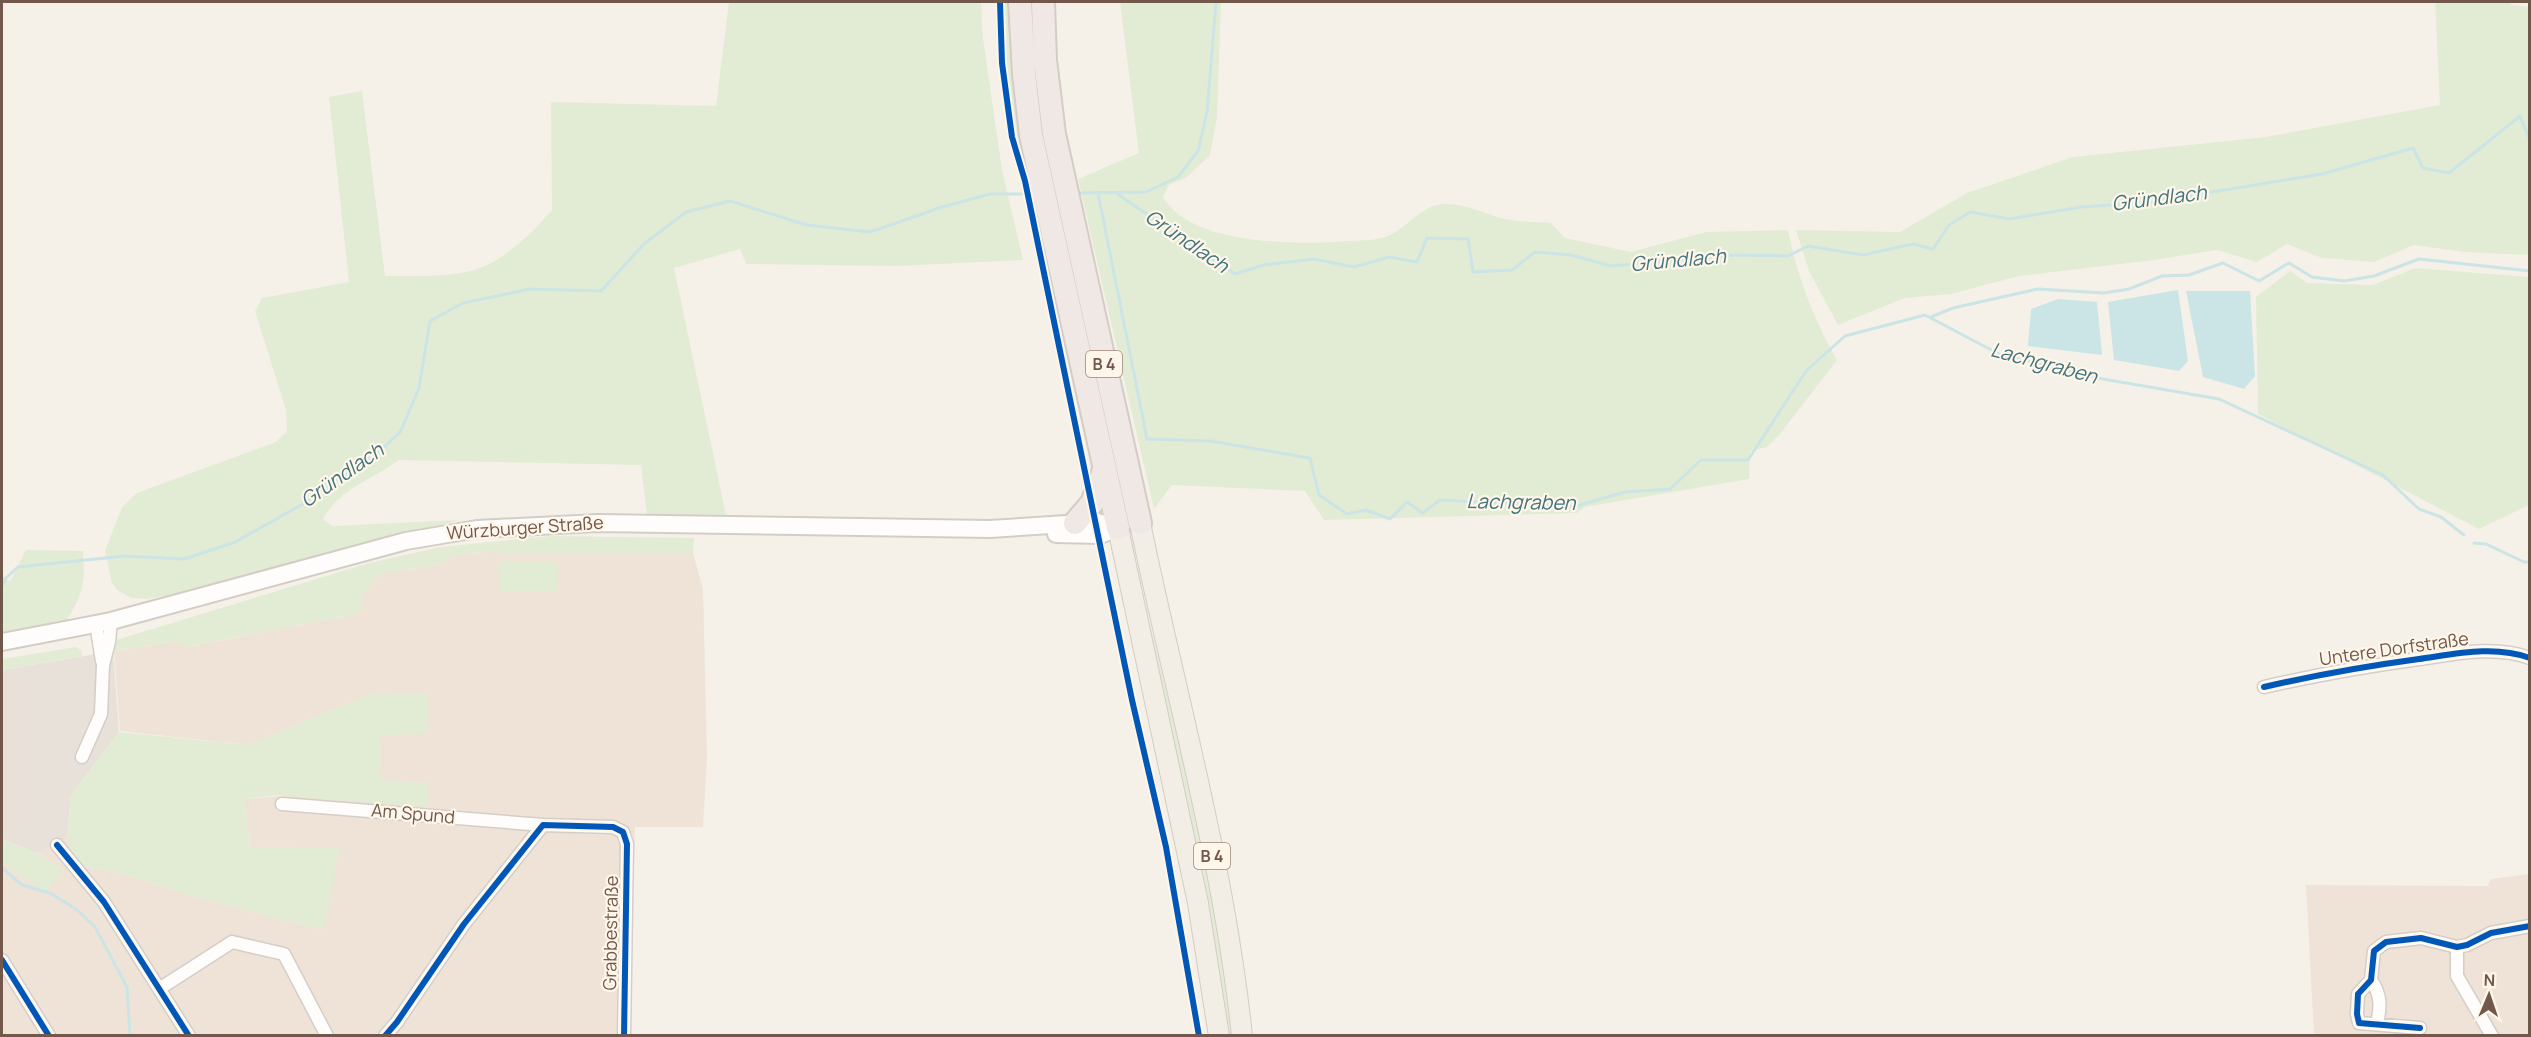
<svg xmlns="http://www.w3.org/2000/svg" width="2531" height="1037" viewBox="0 0 2531 1037" font-family="Manrope,sans-serif">
<style>
.residential{fill:#eee3d6}
.industrial{fill:#e8e1da}
.green{fill:#e2ecd4}
.water{fill:#cbe4e5}
.lines{fill:none;stroke-linecap:round;stroke-linejoin:round}
.stream{stroke:#cbe4e5;stroke-width:3}
.street-casing{stroke:#d4cec8;stroke-width:15}
.secondary-casing{stroke:#d4cdc6;stroke-width:20}
.primary-casing{stroke:#d4ccc5;stroke-width:22}
.highway-casing{stroke:#d4ccc5;stroke-width:26}
.street{stroke:#fefdfc;stroke-width:12}
.secondary{stroke:#fefdfc;stroke-width:16}
.primary{stroke:#f2ede5;stroke-width:20}
.highway{stroke:#f0e8e4;stroke-width:22}
.cycleway-casing{stroke:#fef6e9;stroke-width:10}
.cycleway{stroke:#0057b8;stroke-width:6}
.labels{text-anchor:middle;stroke-width:4.5;stroke-linejoin:round;paint-order:stroke}
.shield{fill:#fef6e9;stroke:#9c877a;stroke-width:1.5}
.shield-label{font-size:16px;font-weight:bold;fill:#72584b}
.street-label{font-size:18px;fill:#72584b;stroke:#fef6e9}
.water-label{font-size:20px;font-style:italic;fill:#43747e;stroke:#fef6e9}
</style>
<rect width="100%" height="100%" fill="#f5f1e9"/>
<!-- residential -->
<path class="residential" d="M493,551L508,553H693L703,589L707,757L703,827H635L629,1035H2V863L45,890L64,871L37,853L67,838L80,865L121,873L191,896L323,930L250,847L244,799L428,783L379,781L380,736L371,694L248,745L120,731L114,651L177,641L186,647L361,613L363,594L379,574L437,565L452,556Z
M2529,874V1035H2314L2306,885L2487,886L2491,879Z"/>
<!-- industrial -->
<path class="industrial" d="M113,651L119,732L71,795L67,838L37,853L2,839V670Z"/>
<!-- green -->
<path class="green" d="M729,2H981L983,38L1002,170L1023,260L897,266L746,264L740,249L674,268L726,515L647,514L641,465L399,460C373,479 339,489 323,519L332,526L460,520L180,593L147,599L132,598L117,590L112,583L105,551L122,507L137,493L276,442L287,431L286,410L255,311L262,298L349,282L329,97L362,91L385,276C413,276 460,278 485,266C512,253 533,232 552,210L551,102L716,106Z
M1004,2H1013L1033,180L1028,181C1011,122 1003,63 1004,2Z
M1120,2H1221L1217,118L1210,155L1187,177L1169,185L1163,197C1191,246 1299,245 1349,241C1361,240 1374,241 1385,237C1407,230 1419,205 1444,204C1467,203 1488,216 1510,220C1523,222 1538,222 1551,223L1565,238L1631,252L1706,232L1788,230C1797,276 1814,320 1837,360L1780,434L1767,447L1750,451L1749,479L1585,507L1577,513L1324,520L1305,491L1172,485L1154,509L1078,179L1139,153Z
M2435,2H2511V5L2529,7V255L2464,252L2414,245L2374,262L2322,258L2287,244L2257,262L2217,250L2154,260L2019,276L1951,294L1905,298L1838,325L1809,271L1796,230L1900,232L1967,193L2073,157L2266,137L2440,105Z
M2415,268L2529,277V505L2479,529L2258,414L2256,297L2290,271L2307,283L2373,285Z
M550,536L694,538L693,553H508L493,551L452,556L437,565L379,574L363,594L361,613L185,647L177,641L113,651L116,640L369,563L441,547Z
M26,550L83,551C85,583 84,592 67,620L2,632V575L10,582Z
M1133,551C1158,663 1189,774 1212,887C1222,936 1227,986 1234,1035H1224L1129,552Z
M558,561V591L499,592L498,562Z
M76,647L81,650L82,656L2,670V659Z
M427,693V733L380,736L379,780L428,783L427,807L277,795L244,799L250,847L340,848L323,930L191,896L121,873L80,865L67,838L71,795L119,732L248,745L371,694Z
M2,839L37,853L64,871L45,891L2,863Z"/>
<!-- water -->
<path class="water" d="M2178,290L2188,361L2179,371L2114,360L2108,302Z
M2186,291H2250L2255,376L2244,389L2203,377Z
M2058,299L2097,302L2102,355L2028,346L2031,309Z"/>
<g class="lines">
<!-- stream -->
<path class="stream" d="M1077,193L1146,192L1178,177L1198,151L1207,112L1216,2
M1098,193L1147,439L1210,441L1310,458L1319,495L1347,514L1366,510L1390,519L1407,502L1423,513L1440,500L1573,507L1625,492L1670,489L1701,460H1748L1806,371L1845,336L1925,315L1999,354L2103,379L2219,399L2383,475L2419,509L2441,517L2464,535
M1116,193L1235,274L1264,265L1314,259L1354,267L1389,257L1417,262L1427,238L1468,239L1473,272L1512,270L1535,252L1571,255L1611,266L1735,255L1788,256L1808,246L1863,255L1913,244L1933,249L1949,225L1970,212L2009,219L2082,207L2151,202L2322,174L2413,148L2423,168L2449,173L2520,116L2530,140
M1931,317L1953,308L2038,289L2104,293L2129,289L2162,276L2189,275L2223,263L2259,281L2289,263L2312,277L2344,281L2374,276L2419,259L2530,271
M2474,543L2486,544L2524,562H2530
M2,586L6,578L18,567L125,556L184,559L235,542L303,504L379,452L401,431L419,388L430,321L463,303L530,289L601,291L644,244L686,212L730,201L807,225L870,232L942,207L990,194H1034
M2,868L22,885L50,893L76,909L95,927L127,987L130,1036"/>
<!-- street casing -->
<g class="street-casing">
<path id="street" d="M96,624L102,661
M2264,687C2316,675 2367,666 2419,659C2455,654 2494,645 2530,658
M82,757L101,714L103,665L109,642L111,621
M282,804L543,825
M57,845L104,902L189,1036
M2457,947V976L2492,1036
M2,960L49,1036
M2371,980C2381,994 2381,1007 2377,1023
M159,989L232,942L284,954L327,1036
M2420,1028L2359,1023L2357,1014L2358,994L2371,980L2374,951L2386,942L2421,938L2457,947L2467,945L2491,933L2530,926
M385,1036L397,1022L464,924L543,825L613,827L623,832L627,844L624,1036"/>
</g>
<!-- secondary casing -->
<g class="secondary-casing">
<path id="secondary" d="M1056,534L1100,535L1118,528
M2,642L111,621L406,541L477,529L598,523L990,529L1097,522L1118,528"/>
</g>
<!-- primary casing -->
<g class="primary-casing">
<path id="primary" d="M1140,523C1175,693 1224,862 1242,1036
M1118,528L1198,903L1219,1036"/>
</g>
<!-- highway casing -->
<g class="highway-casing">
<path id="highway" d="M1020,2L1024,74L1031,135L1118,528
M1043,2L1045,60L1054,134L1140,523
M1075,523L1092,503L1104,470"/>
</g>
<!-- street -->
<use href="#street" class="street"/>
<!-- secondary -->
<use href="#secondary" class="secondary"/>
<!-- primary -->
<use href="#primary" class="primary"/>
<!-- highway -->
<use href="#highway" class="highway"/>
<!-- cycleway casing -->
<g class="cycleway-casing">
<path id="cycleway" d="M1000,2L1002,63L1012,137L1025,181L1132,700L1166,847L1199,1036
M2264,687C2316,675 2367,666 2419,659C2455,654 2494,645 2530,658
M57,845L104,902L189,1036
M2,960L49,1036
M2420,1028L2359,1023L2357,1014L2358,994L2371,980L2374,951L2386,942L2421,938L2457,947L2467,945L2491,933L2530,926
M385,1036L397,1022L464,924L543,825L613,827L623,832L627,844L624,1036"/>
</g>
<!-- cycleway -->
<use href="#cycleway" class="cycleway"/>
</g>
<g class="labels">
<!-- shield labels -->
<g class="shield">
<rect x="1086" y="351" width="36" height="26" rx="4.5"/>
<rect x="1194" y="843" width="36" height="26" rx="4.5"/>
</g>
<g class="shield-label">
<text x="1104" y="370">B 4</text>
<text x="1212" y="862">B 4</text>
</g>
<!-- street labels -->
<g class="street-label">
<text transform="translate(525 528) rotate(-4)" y="6">Würzburger Straße</text>
<text transform="translate(2394 649) rotate(-8)" y="6">Untere Dorfstraße</text>
<text transform="translate(413 814) rotate(5)" y="6">Am Spund</text>
<text transform="translate(611 933) rotate(-89)" y="6">Grabbestraße</text>
</g>
<!-- water labels -->
<g class="water-label">
<text transform="translate(2159 198) rotate(-7)" y="7">Gründlach</text>
<text transform="translate(1187 241) rotate(34)" y="7">Gründlach</text>
<text transform="translate(1678 260) rotate(-5)" y="7">Gründlach</text>
<text transform="translate(2044 363) rotate(15)" y="7">Lachgraben</text>
<text transform="translate(342 475) rotate(-35)" y="7">Gründlach</text>
<text transform="translate(1521 502) rotate(1)" y="7">Lachgraben</text>
</g>
</g>
<!-- border -->
<rect width="2531" height="1037" fill="none" stroke="#72584b" stroke-width="6"/>
<!-- north arrow -->
<g transform="translate(2489 995) rotate(2)" stroke="#fef6e9" stroke-width="4.5" paint-order="stroke">
<path d="M0-4.5L10 22L0 15L-10 22Z" fill="#72584b"/>
<text y="-9" font-size="16" font-weight="bold" text-anchor="middle" fill="#72584b">N</text>
</g>
</svg>
